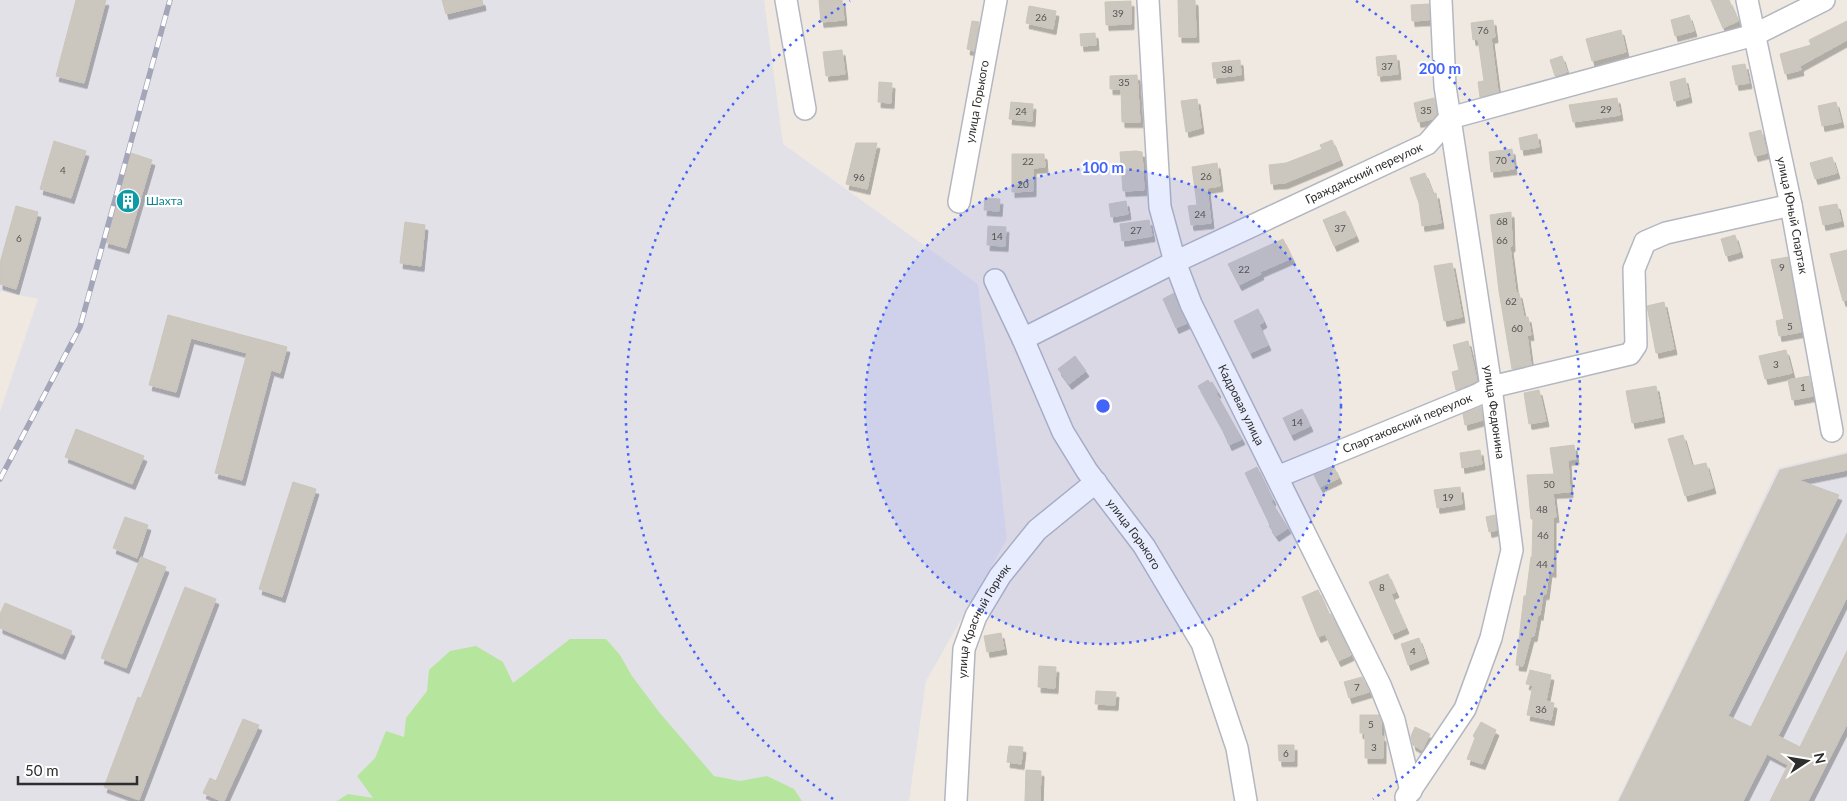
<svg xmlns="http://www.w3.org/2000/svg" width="1847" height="801" viewBox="0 0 1847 801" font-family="Lato,sans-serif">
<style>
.industrial{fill:#e3e1e8}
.green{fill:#b6e59e}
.building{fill:#cbc7bf;stroke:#cbc5ba;filter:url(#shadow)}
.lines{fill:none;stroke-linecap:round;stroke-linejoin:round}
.minor-casing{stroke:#b4b7c1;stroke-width:24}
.minor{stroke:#fff;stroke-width:21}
.rail-casing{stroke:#a3a6b8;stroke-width:5.5}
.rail{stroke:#fff;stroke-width:4;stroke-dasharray:11;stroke-linecap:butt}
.ring{fill:none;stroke:#4264fb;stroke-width:2.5;stroke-dasharray:2.5 5}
.labels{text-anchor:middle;stroke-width:4.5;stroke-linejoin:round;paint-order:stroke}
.number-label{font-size:10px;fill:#555452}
.street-label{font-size:12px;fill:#2e2e2e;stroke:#fff}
.culture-label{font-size:12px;fill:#0d838f;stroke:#fff;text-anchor:start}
.centre{fill:#4264fb;stroke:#fff;stroke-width:2.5}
.ring-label{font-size:15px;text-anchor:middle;font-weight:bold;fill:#4264fb;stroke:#fff;stroke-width:4.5;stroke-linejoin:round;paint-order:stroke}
</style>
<defs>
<filter id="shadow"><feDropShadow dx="3" dy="5.5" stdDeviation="0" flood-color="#0004"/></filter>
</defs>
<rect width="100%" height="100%" fill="#efe9e1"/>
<!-- industrial -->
<path class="industrial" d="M0,0H764L783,144L978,284L1007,539L926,681L909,801H0V412L38,299L0,291Z
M1847,452V801H1617L1778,468Z"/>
<!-- green -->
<path class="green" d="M570,639H606L620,655L632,676L659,712L714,776L740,781L767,776L794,789L802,801H337L348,794L373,798L357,776L375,758L386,731L404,737L406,718L427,691L429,670L450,651L476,646L503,662L513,683Z"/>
<!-- building -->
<path class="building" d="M76,0H106L84,83L56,76Z
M442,0H482L483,5L446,14Z
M819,0H842L844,20L821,22Z
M1178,0H1195L1196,37H1179Z
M1711,0H1729L1738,21L1723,28Z
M1131,1V24L1106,25L1105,2Z
M1429,4V20L1412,21L1411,5Z
M1029,6L1056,11L1053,29L1026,23Z
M1689,15L1694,31L1675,36L1671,20Z
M1493,20L1495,37L1491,38L1498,92L1480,97L1478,82L1484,81L1478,39L1473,40L1471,23Z
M972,21L979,22L974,51L967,49Z
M1847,21V40L1800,66L1801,70L1785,74L1780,54L1811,45L1809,40Z
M1621,30L1626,52L1592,61L1586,39Z
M1095,33L1096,45L1081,46L1080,34Z
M842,50L845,74L826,76L823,52Z
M1396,55L1398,74L1378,76L1376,57Z
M1562,56L1567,72L1555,76L1550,60Z
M1240,60L1241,75L1214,78L1212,63Z
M1745,64L1749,83L1736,85L1732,66Z
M1137,75L1140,122H1122L1121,89H1110V76Z
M1685,78L1689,97L1674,101L1670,82Z
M879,82L892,83L891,103L878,102Z
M1434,98L1437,114L1433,119L1418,122L1414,103Z
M1617,98L1620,115L1573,122L1569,105Z
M1197,99L1201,128L1186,132L1181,101Z
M1011,102L1033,104L1032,121L1009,119Z
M1836,102L1841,122L1822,126L1818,106Z
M1761,130L1767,153L1755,156L1749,133Z
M1537,134L1539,147L1521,150L1519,138Z
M1332,140L1340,160L1285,183L1271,184L1269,165L1286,163L1322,149L1320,145Z
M54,141L86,151L71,198L40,189Z
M856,143H877L867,189L846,184Z
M1512,149L1514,169L1491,172L1489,152Z
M1136,151L1142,152L1144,190L1123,191L1120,152Z
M131,153L152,160L126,248L105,242Z
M1012,154H1044L1045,167L1033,168V191L1012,192Z
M1832,157L1837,173L1815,179L1810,163Z
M1217,163L1220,186L1207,188L1211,223L1191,225L1188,206L1197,205L1192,167Z
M1425,173L1433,194L1436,193L1441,223L1422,226L1419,203L1410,178Z
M985,198L1000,199L999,211L984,210Z
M1126,201L1128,214L1111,217L1109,204Z
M1837,204L1841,221L1823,225L1819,207Z
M16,206L38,212L16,289L0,284V263Z
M1345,211L1356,236L1334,246L1323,220Z
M1511,212L1512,246L1510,247L1516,293H1519L1524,317H1528L1531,335H1527L1531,365L1512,369L1499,291L1490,215Z
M1149,220L1152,236L1122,241L1120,224Z
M405,222L425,225L421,266L400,263Z
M988,226L1006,227L1005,246L987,245Z
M1735,235L1740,252L1726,256L1721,239Z
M1283,239L1292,258L1260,272L1261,274L1239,285L1228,264Z
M1847,250V300L1843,301L1830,254Z
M1788,257L1801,332L1779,336L1776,321L1784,319L1771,260Z
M1452,263L1462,317L1444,321L1434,266Z
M1174,293L1187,323L1176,328L1163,299Z
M1664,302L1674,349L1656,353L1647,306Z
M1258,309L1264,322L1259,325L1268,345L1250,353L1234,321Z
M168,315L287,347L280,373L271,370L242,480L215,473L247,353L191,338L176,392L149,385Z
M1468,341L1477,381L1456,390L1452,372L1459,370L1453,345Z
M1786,350L1792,373L1765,379L1759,356Z
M1075,356L1086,371L1069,384L1058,369Z
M1809,376L1813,396L1792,400L1788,380Z
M1208,380L1210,383L1212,382L1218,392L1216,393L1242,439L1229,445L1223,431L1198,386Z
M1656,386L1662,417L1632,423L1626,391Z
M1539,390L1546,421L1529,424L1524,393Z
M1481,407L1483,420L1465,425L1463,414Z
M1302,409L1310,426L1291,435L1283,418Z
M76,429L144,456L132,484L65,457Z
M1683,435L1692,466L1706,463L1713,488L1685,496L1668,439Z
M1574,445L1576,459L1568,460L1570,492L1553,493L1556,517H1553V572L1549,571L1546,594H1543L1540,615L1538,614L1534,636H1531L1523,666L1516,665L1524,596H1526L1531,557H1532L1533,519H1531L1527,475L1554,474L1550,448Z
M1480,450L1482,464L1462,468L1460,453Z
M1847,454V470L1798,480L1839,495L1728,716L1751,727L1847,533V597L1778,736L1800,747L1847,651V724L1808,801H1770L1788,765L1767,754L1743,801H1619L1780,470Z
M1257,467L1273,500L1271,501L1288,528L1276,536L1269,526L1270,525L1245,473Z
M1334,467L1339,478L1320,487L1314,475Z
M293,482L316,489L282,597L259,589Z
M1460,487L1462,504L1437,508L1434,490Z
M1495,515L1497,530L1489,532L1486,517Z
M125,517L148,525L137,558L113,548Z
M141,557L166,567L126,668L101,658Z
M1388,574L1396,592L1391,594L1406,628L1392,634L1369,582Z
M185,587L216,599L139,800L104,787L138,697L141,698Z
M1318,590L1329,615L1331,614L1351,655L1338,661L1325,634L1318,637L1302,597Z
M5,603L72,631L62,654L0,628V614Z
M1001,633L1004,649L987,652L984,636Z
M1419,638L1426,658L1408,665L1401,644Z
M1039,666L1056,667L1055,688L1038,687Z
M1530,670L1551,675L1546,701L1554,703L1551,720L1527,715L1533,685L1526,684Z
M1362,677L1369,692L1349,698L1344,682Z
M1096,691L1116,692L1115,705L1095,704Z
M1360,715H1379L1381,722V736H1383V758H1365V733H1360Z
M243,719L259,725L224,801H221L203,793L210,778L216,781Z
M1481,722L1496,730L1482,764L1467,759L1475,738L1473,736Z
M1415,727L1430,734L1422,750L1413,745L1411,736Z
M1278,745H1294V761H1279Z
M1009,746L1023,747L1021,764L1007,762Z
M1026,770L1041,771L1040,801H1025Z"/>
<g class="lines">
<!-- minor casing -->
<g class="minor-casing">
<g id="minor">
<path d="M786,0L805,109"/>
<path id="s1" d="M1148,0L1160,207L1175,262L1191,304L1380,685L1394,720L1411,791"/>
<path id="s2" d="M1747,0L1791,205L1832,431"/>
<path id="s3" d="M959,202L996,0"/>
<path id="s4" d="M995,280L1023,339L1063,432L1087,471L1144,546L1202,643L1237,748L1246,801"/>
<path id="s5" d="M1023,339L1175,262L1427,144L1450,118L1754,35L1824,0"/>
<path id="s6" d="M1277,477L1477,395L1491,387L1630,354L1636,345L1634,269L1645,242L1666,233L1791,205"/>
<path d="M1406,797L1465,709L1491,638L1512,550L1491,387L1445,86L1441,0"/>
<path id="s7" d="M956,801L964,649L976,616L1000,576L1037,530L1096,482"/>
</g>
</g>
<!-- minor -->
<use href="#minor" class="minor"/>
<!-- rail casing -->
<g class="rail-casing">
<path id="rail" d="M0,479L80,327L170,0"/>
</g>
<!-- rail -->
<use href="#rail" class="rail"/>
</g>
<!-- distance rings -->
<circle cx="1103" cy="406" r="238" fill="#4264fb" fill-opacity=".12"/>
<g class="ring">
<circle cx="1103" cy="406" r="238"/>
<path d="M833 799A477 477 0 0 1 850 1M1356 1A477 477 0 0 1 1373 799"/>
</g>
<!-- icons -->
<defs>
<g id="building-disc" transform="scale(1.25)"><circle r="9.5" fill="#0f9aa8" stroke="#fff"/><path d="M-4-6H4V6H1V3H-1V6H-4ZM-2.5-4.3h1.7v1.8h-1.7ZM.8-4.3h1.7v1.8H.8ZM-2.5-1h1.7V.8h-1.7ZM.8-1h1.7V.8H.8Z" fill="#fff"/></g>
</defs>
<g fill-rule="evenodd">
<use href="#building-disc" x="128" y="201"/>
</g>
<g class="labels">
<!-- number labels -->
<g class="number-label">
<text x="1118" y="17">39</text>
<text x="1041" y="21">26</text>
<text x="1483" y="34">76</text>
<text x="1387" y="70">37</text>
<text x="1227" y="73">38</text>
<text x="1124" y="86">35</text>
<text x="1606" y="113">29</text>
<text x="1426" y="114">35</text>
<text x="1021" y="115">24</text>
<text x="1501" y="164">70</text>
<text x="1028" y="165">22</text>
<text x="63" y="174">4</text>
<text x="1206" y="180">26</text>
<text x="859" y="181">96</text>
<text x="1023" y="188">20</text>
<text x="1200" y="218">24</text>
<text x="1502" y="225">68</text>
<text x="1340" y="232">37</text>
<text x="1136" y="234">27</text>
<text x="997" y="240">14</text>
<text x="19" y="242">6</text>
<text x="1502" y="244">66</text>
<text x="1782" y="271">9</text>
<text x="1244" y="273">22</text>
<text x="1511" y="305">62</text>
<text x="1790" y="330">5</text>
<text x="1517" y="332">60</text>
<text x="1776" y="368">3</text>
<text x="1803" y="391">1</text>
<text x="1297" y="426">14</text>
<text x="1549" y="488">50</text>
<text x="1448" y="501">19</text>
<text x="1542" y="513">48</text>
<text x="1543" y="539">46</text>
<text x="1542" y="568">44</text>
<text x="1382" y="591">8</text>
<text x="1413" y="655">4</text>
<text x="1357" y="691">7</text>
<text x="1541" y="713">36</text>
<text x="1371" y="728">5</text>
<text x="1374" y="751">3</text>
<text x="1286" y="757">6</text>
</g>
<!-- street labels -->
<g class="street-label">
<text dy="4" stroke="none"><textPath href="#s3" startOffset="102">улица Горького</textPath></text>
<text dy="4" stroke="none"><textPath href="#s5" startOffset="379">Гражданский переулок</textPath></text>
<text dy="4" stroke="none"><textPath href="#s2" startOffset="220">улица Юный Спартак</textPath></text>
<text dy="4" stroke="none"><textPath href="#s1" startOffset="422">Кадровая улица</textPath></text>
<text transform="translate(1494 412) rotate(82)" y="4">улица Федюнина</text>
<text dy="4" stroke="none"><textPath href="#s6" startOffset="141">Спартаковский переулок</textPath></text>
<text dy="4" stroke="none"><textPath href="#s4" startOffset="291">улица Горького</textPath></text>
<text dy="4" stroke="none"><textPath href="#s7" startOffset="185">улица Красный Горняк</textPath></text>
</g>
<!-- culture labels -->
<g class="culture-label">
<text x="146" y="205">Шахта</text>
</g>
</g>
<circle cx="1103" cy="406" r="8" class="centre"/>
<g class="ring-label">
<text x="1440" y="74">200 m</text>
<text x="1103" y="173">100 m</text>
</g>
<!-- north arrow -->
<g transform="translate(1807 761) rotate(78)" stroke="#ffffff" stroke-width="4" paint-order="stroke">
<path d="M0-4L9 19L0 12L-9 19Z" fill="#2e2e2e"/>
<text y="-8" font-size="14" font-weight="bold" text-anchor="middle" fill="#2e2e2e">N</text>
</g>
<!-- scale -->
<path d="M18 776v8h119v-8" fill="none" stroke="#2e2e2e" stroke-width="2.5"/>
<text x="25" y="776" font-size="15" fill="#2e2e2e" stroke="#ffffff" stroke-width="4" paint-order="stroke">50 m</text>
</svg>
